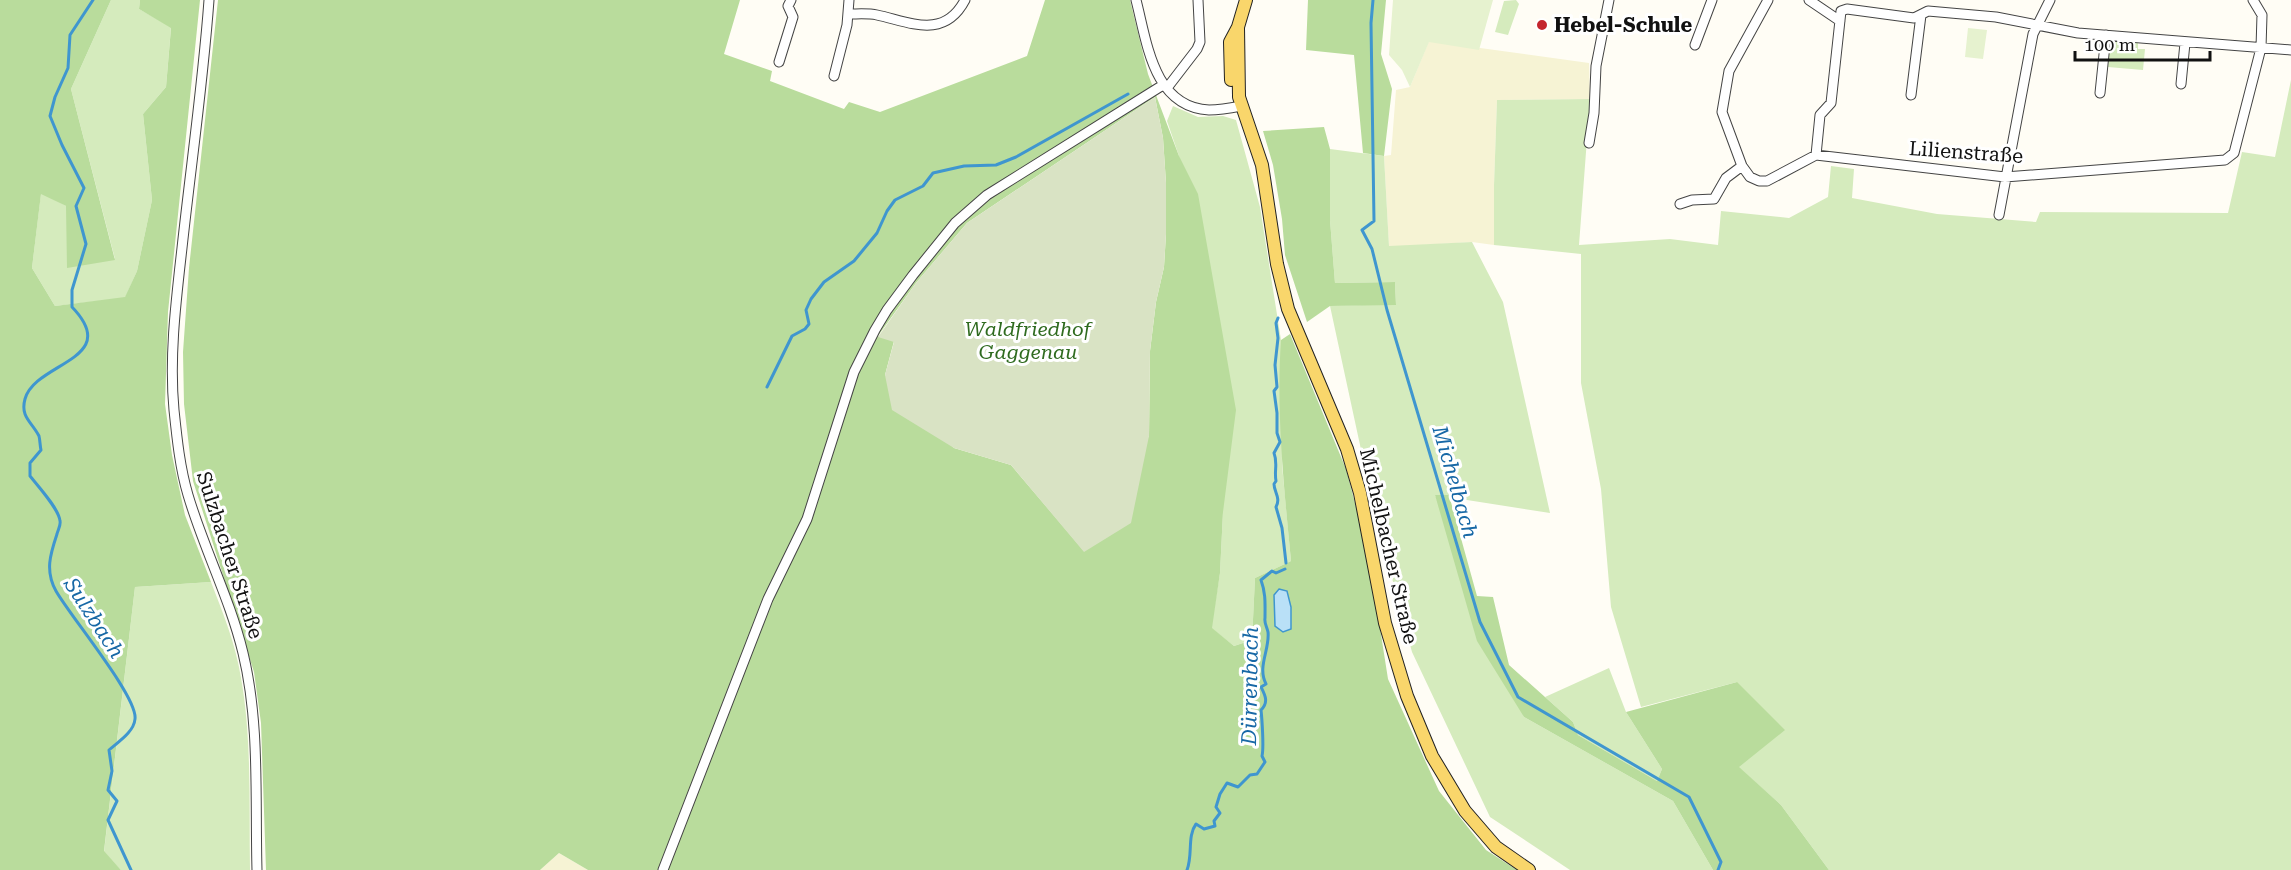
<svg xmlns="http://www.w3.org/2000/svg" width="2291" height="870" viewBox="0 0 2291 870" font-family="'Roboto Serif',serif">
<style>
.farmland{fill:#f6f3d4}
.green{fill:#d5ebbd}
.forest{fill:#b9dc9c;fill-rule:evenodd}
.cemetery{fill:#d9e3c4}
.pitch{fill:#e6f2cf}
.water{fill:#b9e0f7;stroke:#3f96cf;stroke-width:1.5}
.lines{fill:none;stroke-linecap:round;stroke-linejoin:round}
.stream{stroke:#3f96cf;stroke-width:3}
.minor-casing{stroke:#444;stroke-width:11}
.major-casing{stroke:#222;stroke-width:14}
.minor{stroke:#fff;stroke-width:9}
.major{stroke:#f9d66b;stroke-width:12}
.poi-dot{fill:#c4262e;stroke:#fff;stroke-width:2}
.labels{text-anchor:middle;stroke-width:6;stroke-linejoin:round;paint-order:stroke}
.poi-label{font-size:20px;font-weight:bold;fill:#111;stroke:#fff;text-anchor:start}
.street-label{font-size:20px;fill:#111;stroke:#fff}
.park-label{font-size:20px;font-style:italic;fill:#2f6b1f;stroke:#fff}
.water-label{font-size:21px;font-style:italic;fill:#1768a6;stroke:#fff}
</style>
<rect width="100%" height="100%" fill="#fffdf5"/>
<!-- farmland -->
<path class="farmland" d="M1429,41L1589,63L1590,99L1497,100L1494,185V245L1472,242L1389,247L1384,156L1391,155L1396,90L1410,87Z
M559,853L588,870H540Z"/>
<!-- green -->
<path class="green" d="M111,0H140L139,9L171,27L166,87L143,114L152,200L137,271L125,298L55,306L32,268L41,193L66,206L115,259L71,89Z
M1516,0L1519,4L1508,35L1495,32L1504,1Z
M2115,40L2138,42V49H2145L2143,70L2108,67L2110,45Z
M2291,80V870H1829L1781,805L1738,767L1737,682L1641,707L1611,607L1601,489L1581,383V254L1494,245V185L1497,100L1590,99L1579,245L1670,239L1718,245L1721,211L1789,218L1828,197L1831,166L1854,169L1852,198L1937,214L2036,222L2040,212L2228,213L2242,152L2275,157Z
M1173,106L1198,117L1223,116L1236,120L1260,207L1281,340L1282,465L1291,561L1255,578L1252,640L1234,646L1211,628L1220,573L1223,512L1179,156L1167,121Z
M1330,149L1384,156L1389,246L1472,242L1503,302L1550,513L1435,495L1524,717L1673,801L1713,870H1570L1490,817L1412,652L1376,519L1330,306L1396,304L1395,282L1335,283L1330,220Z
M211,582C223,613 236,645 241,678C252,739 249,807 250,870H121L104,852L135,587Z
M1609,668L1626,712L1662,769L1657,781L1578,735L1573,722L1545,697Z"/>
<!-- forest -->
<path class="forest" d="M0,0H111L71,89L115,260L67,268L66,206L41,194L32,268L55,306L125,297L137,271L152,200L143,114L166,87L171,28L139,9L140,0H200L168,312L165,404L172,455L185,515L211,582L135,587L104,851L121,870H0Z
M218,0H740L724,54L772,71L770,81L844,109L849,102L880,112L1027,56L1045,0H1130L1148,74L1179,156L1198,194L1236,410L1223,512L1220,573L1212,628L1234,646L1252,640L1255,578L1291,561C1284,488 1276,413 1281,340L1290,334L1346,469L1368,552L1388,679L1439,791L1486,850L1517,870H588L559,853L540,870H266L261,723L254,672L193,481L184,404L183,352L189,268ZM1155,97L1163,138L1166,183V234L1164,267L1156,302L1150,351L1149,436L1084,551L1011,465L954,448L885,375L894,341L878,336L916,283L967,223Z
M1308,0H1386L1381,54L1392,89L1384,156L1363,153L1354,55L1306,50Z
M1324,127L1330,149V220L1335,283L1395,282L1396,305L1330,306L1307,322L1285,255L1282,219L1273,165L1263,131Z
M1435,495H1449L1477,596L1493,597L1509,665L1573,722L1578,735L1657,781L1662,769L1626,712L1737,682L1785,730L1739,767L1781,805L1829,870H1713L1673,801L1524,717L1477,641Z"/>
<!-- cemetery -->
<path class="cemetery" d="M1155,97L1163,138L1166,183V234L1164,267L1156,302L1150,351L1149,436L1131,523L1084,552L1011,465L954,448L892,410L885,375L894,342L878,337L916,283L967,223Z"/>
<!-- pitch -->
<path class="pitch" d="M1393,0H1493L1479,50L1429,42L1410,87L1402,70L1389,55Z
M1968,28L1987,30L1983,59L1965,57Z"/>
<!-- water -->
<path class="water" d="M1279,589L1287,591L1291,607V629L1283,632L1275,626L1274,595Z"/>
<g class="lines">
<!-- stream -->
<path class="stream" d="M93,0L70,35L68,68L55,97L50,116L62,145L84,188L76,206L86,244L72,290V307C123,360 35,362 25,399C20,417 32,422 39,436C40,440 40,446 41,450L30,463V476C38,486 59,509 60,521C61,525 58,530 57,534C50,555 45,571 56,591C70,616 138,697 135,719C134,732 118,742 109,750L112,771L108,790L117,801L108,820L131,870
M1373,0L1371,23L1374,221L1362,230L1372,249L1387,310L1480,622L1518,697L1689,797L1721,862L1718,870
M1278,318L1276,323L1278,338L1275,365L1277,387L1274,391L1277,413V433L1280,442L1274,453C1278,463 1274,471 1276,481L1274,484C1274,492 1281,498 1276,507L1282,528L1286,563
M767,387L792,336L805,329L809,324L806,310L811,299L824,282L854,261L877,233L887,211L895,200L923,186L933,173L964,166L996,165L1016,157L1128,94
M1187,870C1193,855 1187,836 1196,824L1204,829L1215,826L1214,821L1220,813L1216,807L1220,794L1227,783L1238,787L1250,775L1257,774L1265,762L1262,756C1264,748 1262,719 1261,710C1269,702 1265,695 1261,687L1266,684C1257,667 1270,649 1268,632C1267,627 1264,623 1265,618C1265,604 1266,594 1261,580L1272,571L1276,573L1285,569"/>
<!-- minor casing -->
<g class="minor-casing">
<path id="minor" d="M209,0C203,83 191,165 182,248C176,301 169,357 174,410C177,439 180,468 188,495C204,549 230,599 243,653C260,723 255,799 257,870
M1136,0C1147,42 1153,107 1209,110C1220,110 1231,108 1241,106
M1768,0L1729,71L1722,112L1742,166L1750,177L1759,181H1767L1816,155L2005,177L2225,160L2234,153L2261,48L2262,15L2253,0
M1809,0L1840,21
M849,14C858,14 868,13 877,15C910,22 944,40 965,0
M1695,45L1712,0
M779,62L793,17L788,6L791,0
M834,76L847,25L849,0
M2181,84L2185,43
M1167,88L1197,49L1200,42L1198,0
M2100,93L2106,35
M1911,95L1921,15
M1589,143L1594,113L1596,66L1609,0
M1816,155L1820,115L1831,103L1841,11L1847,9L1914,18L1928,11L1996,17L2078,33L2291,50
M1680,204L1692,200L1714,199L1726,178L1742,166
M1999,215L2033,34L2050,0
M663,870L768,599L807,519L854,372L875,330L887,310L913,275L955,223L987,195L1163,85"/>
</g>
<!-- major casing -->
<g class="major-casing">
<path id="major" d="M1238,27L1239,97L1262,165L1277,264L1288,309L1347,449L1360,493L1385,623L1407,696L1432,756L1465,811L1496,847L1529,870
M1231,80L1230,42L1238,27L1246,0"/>
</g>
<!-- minor -->
<use href="#minor" class="minor"/>
<!-- major -->
<use href="#major" class="major"/>
</g>
<!-- markers -->
<circle class="poi-dot" cx="1542" cy="25" r="6"/>
<g class="labels">
<!-- poi labels -->
<g class="poi-label">
<text x="1554" y="32">Hebel-Schule</text>
</g>
<!-- street labels -->
<g class="street-label">
<text transform="translate(1966 152) rotate(4)" y="7">Lilienstraße</text>
<text transform="translate(1389 546) rotate(77)" y="7">Michelbacher Straße</text>
<text transform="translate(230 555) rotate(72)" y="7">Sulzbacher Straße</text>
</g>
<!-- park labels -->
<g class="park-label">
<text x="1028" y="336">Waldfriedhof<tspan x="1028" dy="23">Gaggenau</tspan></text>
</g>
<!-- water labels -->
<g class="water-label">
<text transform="translate(1455 482) rotate(74)" y="7">Michelbach</text>
<text transform="translate(94 618) rotate(57)" y="7">Sulzbach</text>
<text transform="translate(1250 686) rotate(-89)" y="7">Dürrenbach</text>
</g>
</g>
<!-- scale -->
<path d="M2075 51v9h135v-9" fill="none" stroke="#111111" stroke-width="3"/>
<text x="2084" y="51" font-size="18" fill="#111111" stroke="#ffffff" stroke-width="4.5" paint-order="stroke">100 m</text>
</svg>
